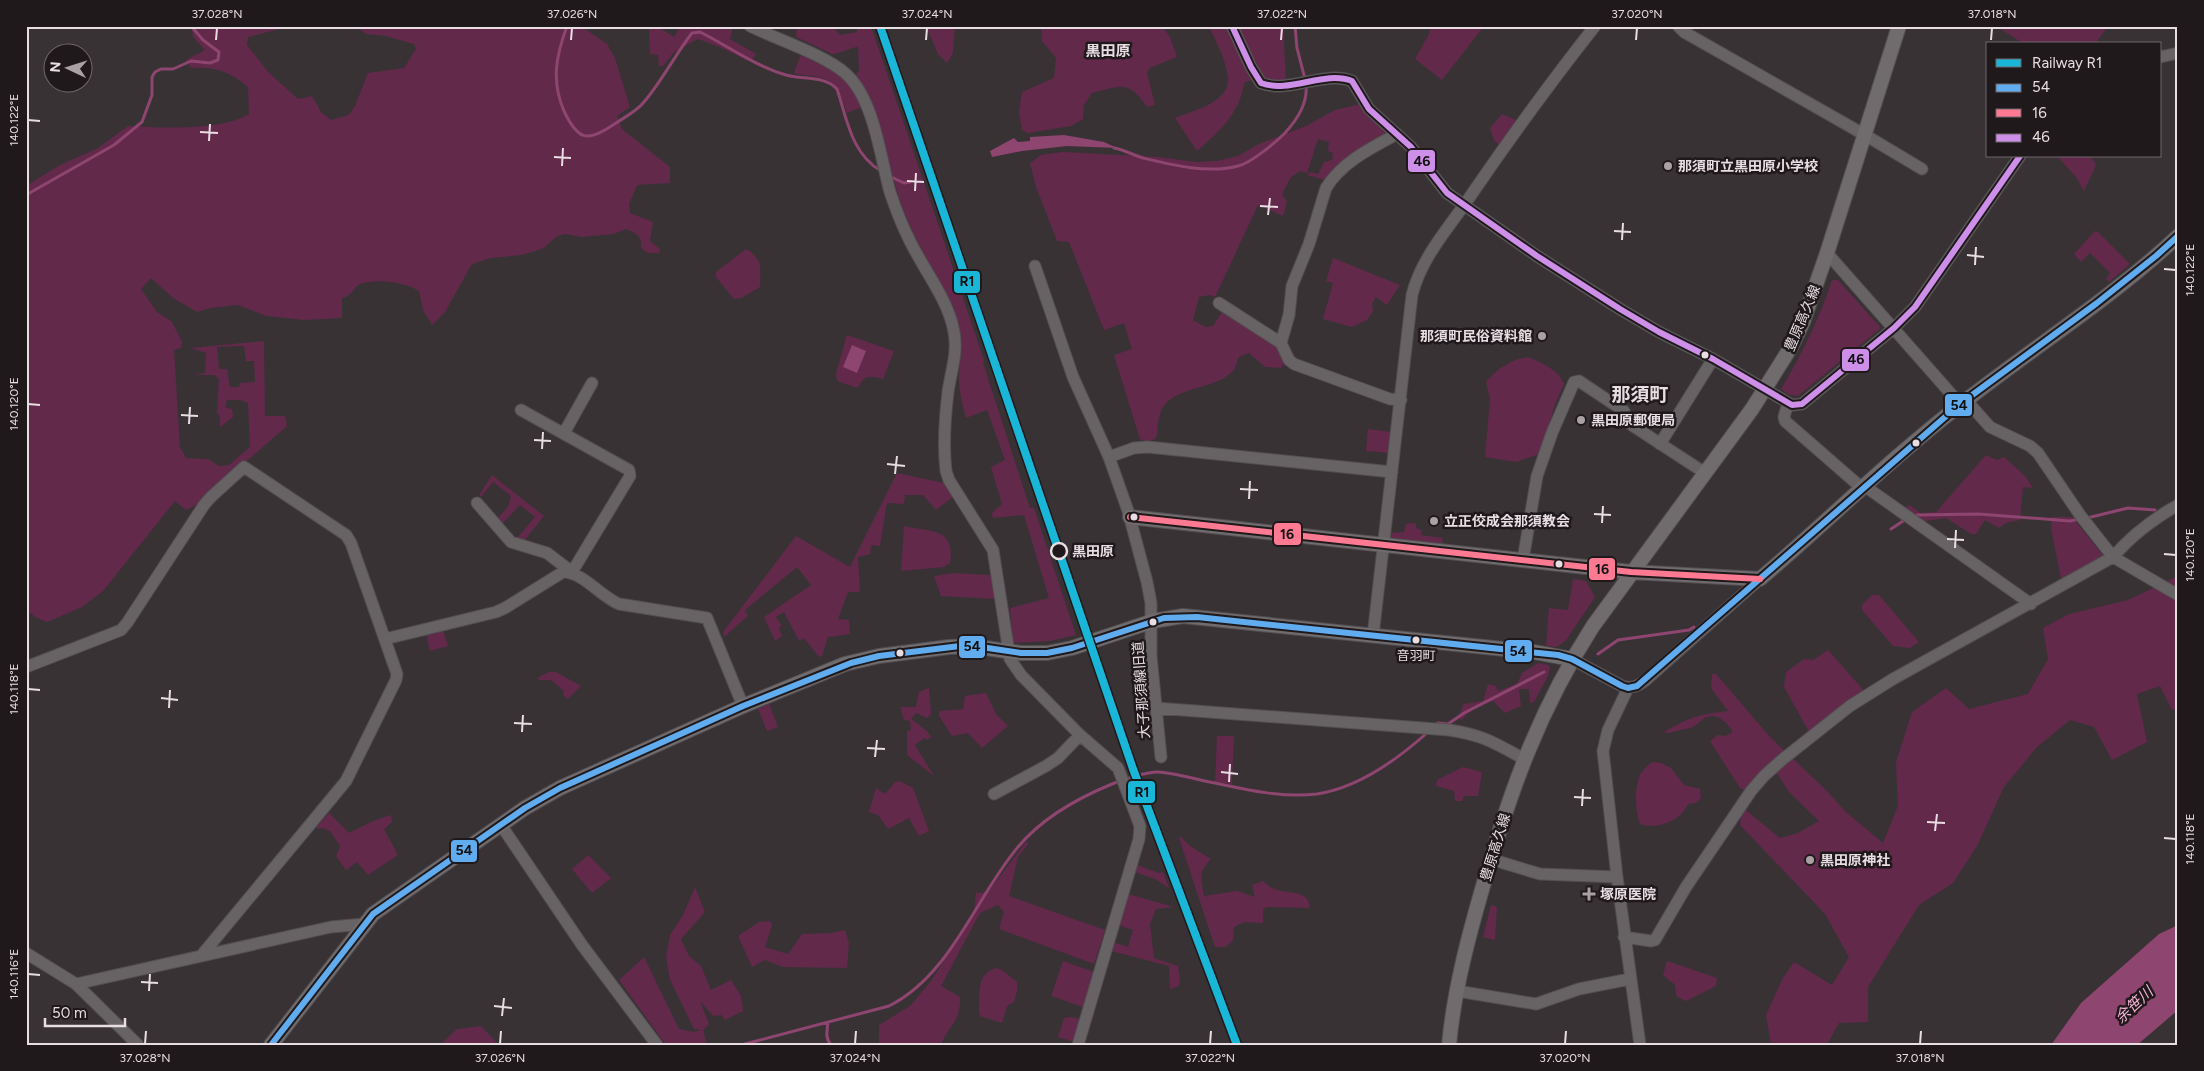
<svg xmlns="http://www.w3.org/2000/svg" width="2204" height="1071" viewBox="0 0 2204 1071" font-family="Figtree,'Noto Sans JP',sans-serif">
<style>
.green{fill:#62294b;fill-rule:evenodd}
.water{fill:#8e456f}
.lines{fill:none;stroke-linecap:round;stroke-linejoin:round}
.stream{stroke:#8e456f;stroke-width:3}
.minor-casing{stroke:#534e51;stroke-width:13}
.major-casing{stroke:#534e51;stroke-width:16}
.minor{stroke:#676365;stroke-width:11}
.major{stroke:#706c6e;stroke-width:14}
.bus-1-casing{stroke:#1f191c;stroke-width:10}
.bus-2-casing{stroke:#1f191c;stroke-width:10}
.bus-3-casing{stroke:#1f191c;stroke-width:10}
.bus-1{stroke:#60acee;stroke-width:6}
.bus-2{stroke:#fe7a93;stroke-width:6}
.bus-3{stroke:#ce8fe9;stroke-width:6}
.rail-1-casing{stroke:#1f191c;stroke-width:11}
.rail-1{stroke:#1ab6d8;stroke-width:8}
.ticks{fill:none;stroke:#e7dde2;stroke-width:2}
.poi-dot{fill:#aaa1a5;stroke:#1f191c;stroke-width:2}
.bus-dot{fill:#e7dde2;stroke:#1f191c;stroke-width:2}
.stop-dot{fill:#1f191c;stroke:#e7dde2;stroke-width:2.5}
.labels{text-anchor:middle;stroke-width:5;stroke-linejoin:round;paint-order:stroke}
.bus-label{font-size:13px;fill:#e7dde2;stroke:#1f191c}
.poi-label{font-size:14px;font-weight:bold;fill:#e7dde2;stroke:#1f191c;text-anchor:start}
.street-label{font-size:14px;fill:#e7dde2;stroke:#1f191c}
.stop-label{font-size:14px;font-weight:bold;fill:#e7dde2;stroke:#1f191c;text-anchor:start}
.neighbourhood-label{font-size:15px;font-weight:bold;fill:#e7dde2;stroke:#1f191c}
.water-label{font-size:15px;font-style:italic;fill:#f7b4d7;stroke:#1f191c}
.district-label{font-size:19px;font-weight:bold;fill:#e7dde2;stroke:#1f191c}
.line-badge{stroke:#1f191c;stroke-width:2}
.pale-badge-label{font-size:14px;text-anchor:middle;font-weight:bold;fill:#111}
.neatline{fill:none;stroke:#e7dde2;stroke-width:2}
.ticks-label{font-size:12px;text-anchor:middle;fill:#e7dde2}
</style>
<rect width="100%" height="100%" fill="#383235"/>
<!-- green -->
<path class="green" d="M192,26H291L248,37L247,45L268,72L298,99L312,96L321,112L331,120L349,115L355,106L368,73L404,68L416,49L414,44L386,36L366,34L355,26H581L607,44L615,58L630,107L617,116L622,129L670,167V183L637,185L629,204L630,213L653,222L650,241L660,249L659,253H648L641,248C642,235 637,234 626,229L614,234L582,237L565,234L557,236L544,248L522,255L490,258L472,264L445,312L432,325L423,310L419,291C406,282 376,278 360,284C352,288 354,295 342,298V318L304,320L266,316L238,305L210,308L197,312L173,298L151,278L141,289L157,312L172,322L182,342L181,348L174,350L180,447L186,458L208,459L219,466L229,465L250,447L248,403L240,400H227L225,407L232,409L233,417L220,427V416L217,413L219,379L214,375H195L205,373L206,353L191,348L264,341L265,416H285L287,426L249,459L231,470L198,504L186,510L175,501L103,591L82,607L47,622L35,617L26,609V186L60,165L98,148L128,126C159,128 222,131 249,114L248,87C229,71 215,67 191,68L186,60L205,50L193,37ZM244,346L246,361H254L255,382L240,383L239,387H230L227,369H219L217,347Z
M649,26H657L674,37L681,26H733L730,39L756,54L751,62L720,47L698,39L674,52L663,66H659L658,55L650,54Z
M797,26H832L840,35L857,32V26H871L984,360L983,363L1030,508H1034L1076,635L1050,641L1013,643L1010,608L1049,598L1024,515L993,518L992,513L1002,504L991,467L1005,460L987,410L966,418C962,403 958,388 959,373C959,360 964,348 961,335C949,291 921,255 905,214C886,166 885,118 856,74L859,71L858,47C848,48 841,54 832,54L796,37Z
M926,26H955L953,53L947,63L938,54Z
M1041,26H1162L1170,37L1177,57L1150,68L1147,73L1155,105L1147,107C1128,79 1121,86 1092,93L1084,105L1083,119L1071,126L1028,133L1022,130L1019,112L1022,92L1054,78L1056,58L1042,41Z
M1209,26H1283L1286,82L1251,80L1244,83C1240,113 1219,132 1197,151L1175,118C1190,112 1218,105 1226,89C1234,74 1215,40 1209,26Z
M1431,26H1484L1442,80L1415,59L1429,34Z
M1996,26H2108L2095,44H2024Z
M801,55L838,73L851,83L862,107L847,113C835,78 831,78 795,74L794,72Z
M1361,104L1386,130L1381,139L1325,180L1307,175L1310,172L1318,174L1324,162L1332,160L1333,153L1328,151L1329,142L1318,139L1307,173L1301,171L1291,177L1282,194L1287,202L1283,216L1258,205L1215,297L1210,295L1199,297L1193,320L1206,327L1213,326L1222,312L1227,311L1279,344L1286,359L1281,368L1265,367L1249,353L1239,357C1237,361 1236,368 1233,371C1213,391 1176,385 1162,409C1158,416 1158,427 1157,435L1155,439L1146,442L1140,439L1114,355L1132,349L1124,323L1104,330L1069,242L1057,241L1036,187L1030,163L1041,155L1063,152L1158,157L1196,162L1217,161L1238,156L1259,144L1306,126L1335,110Z
M1502,114L1518,121L1499,145L1494,140L1490,128Z
M2057,156H2090L2096,165L2084,191L2076,177Z
M2095,231L2098,232L2130,264L2109,282L2106,279L2110,273L2090,253L2081,262L2074,254Z
M746,249C764,260 760,268 760,287L741,298L734,299L716,277V272Z
M1333,258L1400,285L1387,305L1376,297L1372,304L1373,311L1367,320L1352,327L1323,319L1333,283L1326,281Z
M1832,280H1838L1881,328L1798,396L1790,395L1781,389C1802,354 1819,319 1832,280Z
M847,335L894,351L883,379C871,375 863,375 858,388L837,381L836,373Z
M1528,357C1542,363 1558,369 1564,384L1554,407L1542,453L1516,462L1485,457L1490,399L1486,382C1497,369 1511,359 1528,357Z
M1368,429L1391,432L1389,453L1366,451Z
M1986,455L1997,460L2004,457L2025,476L2033,488L2023,487L2020,520L2006,523L1999,528L1985,520L1976,534H1971L1946,518L1918,522L1904,511L1906,507L1910,505L1920,513L1936,512Z
M897,473L944,483L953,497L936,510L923,495H905L904,504L887,503L880,546L871,545L870,554L858,557L860,592H848L838,619L849,620L850,634L828,637L822,656L819,657L804,638L799,641L784,612L776,617L782,626L779,628L782,636L775,641L764,617L811,585L797,567L745,610L748,616L724,637L723,632L796,536L850,567Z
M492,475L544,516L524,541L516,539L535,517L520,505L501,525L496,520L508,507L511,496L493,482L481,497L479,495Z
M2052,517H2072L2105,558L2062,583L2051,528Z
M1416,523V528L1422,530L1421,535L1443,538L1442,544L1391,538V533L1404,532L1406,524Z
M904,526C929,532 956,527 950,563L944,567L901,571Z
M954,573L989,575L992,578L996,599L941,596L934,576Z
M2178,576V708L2172,710L2160,686L2137,694L2147,742L2112,760L2094,727L2070,720L2037,747L2004,787L1977,846L1953,883L1919,905L1868,987V1022L1839,1023L1827,1045H1771L1766,1015L1783,978L1794,962L1832,985L1849,957L1825,914L1740,825L1742,807L1780,838L1798,833L1819,821L1789,792L1771,764L1745,790L1740,788L1710,741L1718,735L1725,736L1732,733V730C1725,721 1716,711 1703,719C1699,722 1696,726 1690,728C1683,730 1675,731 1668,733L1664,732C1689,717 1702,714 1728,711L1711,688L1712,674H1716L1770,737L1826,790L1846,812L1883,843L1898,806L1896,762L1912,712L1946,688L1969,709L2028,694L2048,659L2043,628L2069,614L2128,600Z
M1573,579L1586,581L1595,597L1566,640L1557,647L1546,646L1549,608L1568,610Z
M1872,595H1879L1919,642L1910,648L1893,646L1862,610V605Z
M443,630L448,646L430,651L426,634Z
M1828,650L1866,693L1809,732L1784,687L1786,672L1804,659L1813,660Z
M1538,663L1548,665L1550,667L1548,676L1534,702L1530,703L1529,689H1519L1521,706L1505,713L1493,701C1483,705 1468,710 1462,720L1459,719L1463,704L1483,701L1488,684L1496,686L1498,691L1517,684L1522,673Z
M549,672H556L581,686L568,699L563,695L564,691L551,680H540L537,678Z
M929,688L931,714L927,718L916,713L911,719L927,731L931,737L927,740L924,738L915,745L934,776L907,755V731L911,730L910,721L904,720L900,707H916L919,692Z
M986,693L996,714L1008,726L982,748L968,733L952,736L939,716V711L963,709L965,696Z
M769,704L778,727L767,731L758,709Z
M1217,736H1234L1232,784L1215,782Z
M1652,762L1661,763L1671,768L1684,785L1700,789L1701,798L1696,803L1688,804C1681,821 1657,830 1640,824C1635,811 1634,786 1641,773C1644,769 1648,765 1652,762Z
M1463,767L1482,772L1478,796H1464L1462,801H1455L1454,791L1436,786L1437,780Z
M900,781L913,788L929,831L919,836L909,818L888,829L878,815L869,812L876,788L885,794L895,782Z
M329,813L349,833L373,821L391,815L392,822L384,829L398,855L368,875L357,862L346,870L336,856L340,846L331,832L323,828L317,829V826Z
M1181,837L1190,846L1211,859C1198,872 1201,879 1204,896L1237,891L1255,897L1252,885L1263,881C1266,883 1269,887 1272,888C1286,895 1309,888 1310,908L1267,907L1263,909V923L1244,922L1234,927L1233,940L1226,947H1215L1179,838Z
M1026,842L1029,843L1018,857L1009,896L1105,930L1094,964L999,929L1004,912L998,905L980,913L941,986L960,997C961,1022 949,1024 941,1045H879V1025L910,1006L931,981L974,913L976,893L988,892Z
M588,855L611,878L592,893L572,869Z
M1137,865L1159,873L1163,872L1169,888L1155,879L1135,872Z
M695,887L705,912L681,939L689,956L701,966L711,990L731,980L741,996L743,1011L725,1020L721,1015L713,1016L700,1001L709,1024L703,1030L707,1045H666L619,980L644,957L679,1029L693,1032L701,1030L694,1029L670,980L666,957L670,935L684,913Z
M1128,894L1174,907L1156,909L1150,924L1154,958L1178,966L1180,978L1179,986L1170,989L1169,966L1111,951L1113,942L1128,947L1133,930L1119,925Z
M1491,905L1497,907L1495,940L1483,937Z
M770,921L772,925L765,947L788,954L802,934L831,933L845,930L849,943L847,968L783,967L765,960L752,967L738,936L759,922Z
M1063,961L1094,972L1083,1007L1051,996Z
M1667,961L1717,978L1716,986L1686,1001L1676,996L1675,985L1663,975Z
M996,968L1002,970L1017,982V991L1014,1002L1007,1006L1002,1023L980,1016L979,1011C980,993 976,974 996,968Z
M1071,1017L1081,1019L1074,1042L1058,1037L1064,1018Z
M481,1026L499,1045H440L457,1029Z"/>
<!-- water -->
<path class="water" d="M1064,135L1104,142L1117,148L1067,146L1022,151L992,157L990,151L1014,138L1018,142L1030,141V137Z
M852,345L866,351L857,373L843,367Z
M2178,925V1010L2137,1045H2051L2081,1003L2159,934Z"/>
<g class="lines">
<!-- stream -->
<path class="stream" d="M567,26C556,56 551,81 564,111C578,141 588,142 613,125C623,118 636,112 644,102C662,81 675,55 692,33L700,32C728,46 755,66 786,75C802,80 824,75 837,89C847,119 851,153 881,171
M1295,26L1297,48L1305,79
M1114,148C1125,150 1133,155 1143,158C1172,165 1208,174 1238,166C1251,163 1275,143 1285,133C1296,121 1308,103 1306,85
M889,176L904,183L910,182
M26,195L114,145L142,122L152,95V77L155,72L161,69H173L191,61L210,63L218,60L219,52L203,40L191,26
M1917,515L1978,514L2070,521L2080,519
M2087,518L2128,508L2155,510
M1891,529L1903,521
M1598,654L1618,640L1689,630L1694,627
M1434,726L1438,723L1448,724L1464,713L1544,672
M828,1022C827,1031 825,1038 831,1045
M741,1045L889,1006C951,975 975,898 1018,847C1042,818 1078,798 1112,784C1125,779 1142,773 1156,772C1169,771 1201,781 1215,783C1247,790 1284,798 1317,794C1357,788 1398,759 1428,732"/>
<!-- minor casing -->
<g class="minor-casing">
<path id="minor" d="M750,26C776,39 825,55 845,73C874,98 880,156 890,192C895,207 901,223 908,237C922,268 948,298 954,332C958,353 951,371 948,392C945,417 943,446 946,471L949,480L993,550L1010,659L1021,675L1080,735L1118,768L1140,826L1139,839L1078,1045
M1232,26L1251,67L1261,83C1290,94 1324,70 1352,81L1369,109L1411,147L1447,193L1537,256L1620,309L1659,332L1713,359L1792,405L1802,404L1894,328L1915,307L2020,156
M1678,26L1684,32L1865,135L1922,169
M2160,57L2178,53
M1397,134C1371,148 1342,162 1326,188L1309,244L1292,286L1289,315L1281,343L1289,360L1294,364L1390,399L1401,400
M1827,253L1960,404
M1035,266L1073,377L1109,457L1128,511L1147,582L1151,603V656L1161,757
M1219,303L1281,343
M1966,400L1990,427L2030,446L2038,453L2080,515L2113,557L2178,595
M1788,403L1784,417L1785,421L1863,489
M564,433L592,383
M1660,444L1713,359
M1109,457L1134,448L1148,447L1392,472
M1866,487L2031,604
M477,503L511,542L547,553L572,572L630,476L629,470L521,410
M1523,560L1537,476L1552,433L1574,382L1579,381L1624,411L1627,422L1705,473
M1373,636L1412,295C1421,259 1446,231 1467,201C1508,141 1550,83 1595,26
M385,639L496,612L505,608L563,572C583,572 600,596 619,604L707,618L743,706
M1572,659L1622,686C1632,689 1638,686 1646,680L1760,579
M26,667L121,630L127,623L204,505L211,497L244,467L346,535L351,543L397,674L396,680L346,781L201,956
M1628,688L1608,730L1603,751L1617,877L1640,1045
M1156,708L1449,730C1483,735 1495,743 1524,759
M994,794L1046,766L1058,758L1080,735
M501,825L582,945L657,1045
M1490,859L1540,874L1617,877
M1624,937L1651,941L1655,940L1686,887L1751,791L1764,776L1783,759L1850,706L1893,679L2113,557C2131,536 2153,519 2178,505
M26,953L76,984L138,1045
M76,984L331,927L364,924
M1457,991L1536,1004L1579,989L1630,979"/>
</g>
<!-- major casing -->
<g class="major-casing">
<path id="major" d="M1130,517L1631,572L1760,579C1827,522 1890,459 1960,405C2032,348 2111,299 2178,236
M271,1045L373,914L525,808L560,788L743,706L845,664L879,656L949,647L971,646L1021,653H1047L1072,648L1153,621L1183,616L1534,652L1572,659
M1449,1045C1454,991 1468,938 1483,886C1510,791 1539,710 1593,626L1752,409L1791,347L1803,322L1827,253L1899,26"/>
</g>
<!-- minor -->
<use href="#minor" class="minor"/>
<!-- major -->
<use href="#major" class="major"/>
<!-- bus-1 casing -->
<g class="bus-1-casing">
<path id="bus-1" d="M271,1045L373,914L525,808L560,788L743,706L851,663L879,656L960,646L981,647L1021,653H1047L1072,648L1164,618L1197,617L1558,655L1572,659L1622,686L1628,688L1637,686L1960,404L2097,303L2156,256L2178,236"/>
</g>
<!-- bus-2 casing -->
<g class="bus-2-casing">
<path id="bus-2" d="M1130,517L1631,572L1760,579"/>
</g>
<!-- bus-3 casing -->
<g class="bus-3-casing">
<path id="bus-3" d="M1232,26L1251,67L1261,83C1290,94 1324,70 1352,81L1369,109L1411,147L1447,193L1537,256L1620,309L1659,332L1713,359L1792,405L1802,404L1894,328L1915,307L2020,156"/>
</g>
<!-- bus-1 -->
<use href="#bus-1" class="bus-1"/>
<!-- bus-2 -->
<use href="#bus-2" class="bus-2"/>
<!-- bus-3 -->
<use href="#bus-3" class="bus-3"/>
<!-- rail-1 casing -->
<g class="rail-1-casing">
<path id="rail-1" d="M880,26L1133,769L1237,1045"/>
</g>
<!-- rail-1 -->
<use href="#rail-1" class="rail-1"/>
</g>
<!-- ticks -->
<path class="ticks" d="M216,40L217,28M571,40L572,28M926,40L927,28M1281,40L1282,28M1636,40L1637,28M1991,40L1992,28M28,120L40,121M200,132L218,133M209,141L210,124M554,157L571,158M562,166L563,148M907,181L924,182M915,191L916,173M1260,206L1278,207M1268,215L1270,198M1614,231L1631,232M1622,240L1623,223M1967,255L1984,257M1975,265L1976,247M2164,269L2176,270M28,404L40,405M181,415L198,416M189,424L190,407M534,440L551,441M542,449L543,432M887,464L905,466M895,474L897,456M1240,489L1258,490M1249,499L1250,481M1594,514L1611,515M1602,523L1603,506M1947,539L1964,540M1955,548L1956,530M2164,554L2176,555M28,689L40,690M161,698L178,700M169,708L170,690M514,723L532,724M522,732L523,715M867,748L885,749M875,757L877,740M1221,772L1238,774M1229,782L1230,764M1574,797L1591,798M1582,806L1583,789M1927,822L1945,823M1935,831L1937,814M2164,838L2176,839M28,974L40,975M141,982L158,983M149,991L150,974M494,1006L512,1008M502,1016L504,998M145,1044L146,1031M500,1044L501,1031M855,1044L856,1031M1210,1044L1211,1031M1565,1044L1566,1031M1920,1044L1921,1031"/>
<!-- markers -->
<g class="poi-dot">
<circle cx="1668" cy="166" r="5"/>
<circle cx="1542" cy="336" r="5"/>
<circle cx="1581" cy="420" r="5"/>
<circle cx="1434" cy="521" r="5"/>
<circle cx="1810" cy="860" r="5"/>
<path d="M1586.5 886.5h5v5h5v5h-5v5h-5v-5h-5v-5h5z"/>
</g>
<g class="bus-dot">
<circle cx="1705" cy="355" r="4.5"/>
<circle cx="1916" cy="443" r="4.5"/>
<circle cx="1134" cy="517" r="4.5"/>
<circle cx="1559" cy="564" r="4.5"/>
<circle cx="1153" cy="622" r="4.5"/>
<circle cx="1416" cy="640" r="4.5"/>
<circle cx="900" cy="653" r="4.5"/>
</g>
<circle class="stop-dot" cx="1059" cy="551" r="8"/>
<g class="labels">
<!-- bus labels -->
<g class="bus-label">
<text x="1416" y="660">音羽町</text>
</g>
<!-- poi labels -->
<g class="poi-label">
<text x="1678" y="171">那須町立黒田原小学校</text>
<text x="1532" y="341" text-anchor="end">那須町民俗資料館</text>
<text x="1591" y="425">黒田原郵便局</text>
<text x="1444" y="526">立正佼成会那須教会</text>
<text x="1820" y="865">黒田原神社</text>
<text x="1600" y="899">塚原医院</text>
</g>
<!-- street labels -->
<g class="street-label">
<text transform="translate(1802 318) rotate(-67)" y="5">豊原高久線</text>
<text transform="translate(1141 690) rotate(-94)" y="5">大子那須線旧道</text>
<text transform="translate(1495 847) rotate(-73)" y="5">豊原高久線</text>
</g>
<!-- stop labels -->
<g class="stop-label">
<text x="1072" y="556">黒田原</text>
</g>
<!-- neighbourhood labels -->
<g class="neighbourhood-label">
<text x="1108" y="56">黒田原</text>
</g>
<!-- water labels -->
<g class="water-label">
<text transform="translate(2134 1005) rotate(-43)" y="5">余笹川</text>
</g>
<!-- district labels -->
<g class="district-label">
<text x="1640" y="401">那須町</text>
</g>
</g>
<g class="line-badge">
<rect x="1407" y="149" width="29" height="24" rx="5" fill="#ce8fe9"/>
<rect x="953" y="270" width="28" height="24" rx="5" fill="#1ab6d8"/>
<rect x="1841" y="348" width="29" height="24" rx="5" fill="#ce8fe9"/>
<rect x="1944" y="393" width="29" height="24" rx="5" fill="#60acee"/>
<rect x="1273" y="522" width="29" height="24" rx="5" fill="#fe7a93"/>
<rect x="1588" y="557" width="28" height="24" rx="5" fill="#fe7a93"/>
<rect x="958" y="635" width="28" height="24" rx="5" fill="#60acee"/>
<rect x="1504" y="639" width="29" height="24" rx="5" fill="#60acee"/>
<rect x="1127" y="780" width="29" height="24" rx="5" fill="#1ab6d8"/>
<rect x="450" y="839" width="28" height="24" rx="5" fill="#60acee"/>
</g>
<g class="pale-badge-label">
<text x="1422" y="166">46</text>
<text x="967" y="286">R1</text>
<text x="1856" y="364">46</text>
<text x="1959" y="410">54</text>
<text x="1287" y="539">16</text>
<text x="1602" y="574">16</text>
<text x="972" y="651">54</text>
<text x="1518" y="656">54</text>
<text x="1142" y="797">R1</text>
<text x="464" y="855">54</text>
</g>
<!-- border -->
<rect width="2204" height="1071" fill="none" stroke="#1f191c" stroke-width="55"/>
<!-- legend -->
<rect x="1986" y="42" width="175" height="115" fill="#1f191c" stroke="#6f676b"/>
<rect x="1996" y="59" width="25" height="8" fill="#1ab6d8" stroke="#6f676b"/>
<text x="2032" y="68" font-size="15" fill="#e7dde2">Railway R1</text>
<rect x="1996" y="84" width="25" height="8" fill="#60acee" stroke="#6f676b"/>
<text x="2032" y="92" font-size="15" fill="#e7dde2">54</text>
<rect x="1996" y="109" width="25" height="8" fill="#fe7a93" stroke="#6f676b"/>
<text x="2032" y="118" font-size="15" fill="#e7dde2">16</text>
<rect x="1996" y="134" width="25" height="8" fill="#ce8fe9" stroke="#6f676b"/>
<text x="2032" y="142" font-size="15" fill="#e7dde2">46</text>
<!-- north arrow -->
<g transform="translate(68 68) rotate(274)"><circle r="24" fill="#1f191c" stroke="#6f676b"/>
<path d="M0-4L9 19L0 12L-9 19Z" fill="#aaa1a5"/>
<text y="-8" font-size="14" font-weight="bold" text-anchor="middle" fill="#e7dde2">N</text>
</g>
<!-- scale -->
<path d="M45 1018v8h80v-8" fill="none" stroke="#e7dde2" stroke-width="2.5"/>
<text x="52" y="1018" font-size="15" fill="#e7dde2" stroke="#1f191c" stroke-width="4" paint-order="stroke">50 m</text>
<rect x="28" y="28" width="2148" height="1016" class="neatline"/>
<g class="ticks-label">
<text x="217" y="18">37.028°N</text>
<text x="572" y="18">37.026°N</text>
<text x="927" y="18">37.024°N</text>
<text x="1282" y="18">37.022°N</text>
<text x="1637" y="18">37.020°N</text>
<text x="1992" y="18">37.018°N</text>
<text transform="translate(14 120) rotate(-90)" y="4">140.122°E</text>
<text transform="translate(2190 270) rotate(-90)" y="4">140.122°E</text>
<text transform="translate(14 404) rotate(-90)" y="4">140.120°E</text>
<text transform="translate(2190 555) rotate(-90)" y="4">140.120°E</text>
<text transform="translate(14 689) rotate(-90)" y="4">140.118°E</text>
<text transform="translate(2190 839) rotate(-90)" y="4">140.118°E</text>
<text transform="translate(14 974) rotate(-90)" y="4">140.116°E</text>
<text x="145" y="1062">37.028°N</text>
<text x="500" y="1062">37.026°N</text>
<text x="855" y="1062">37.024°N</text>
<text x="1210" y="1062">37.022°N</text>
<text x="1565" y="1062">37.020°N</text>
<text x="1920" y="1062">37.018°N</text>
</g>
</svg>
